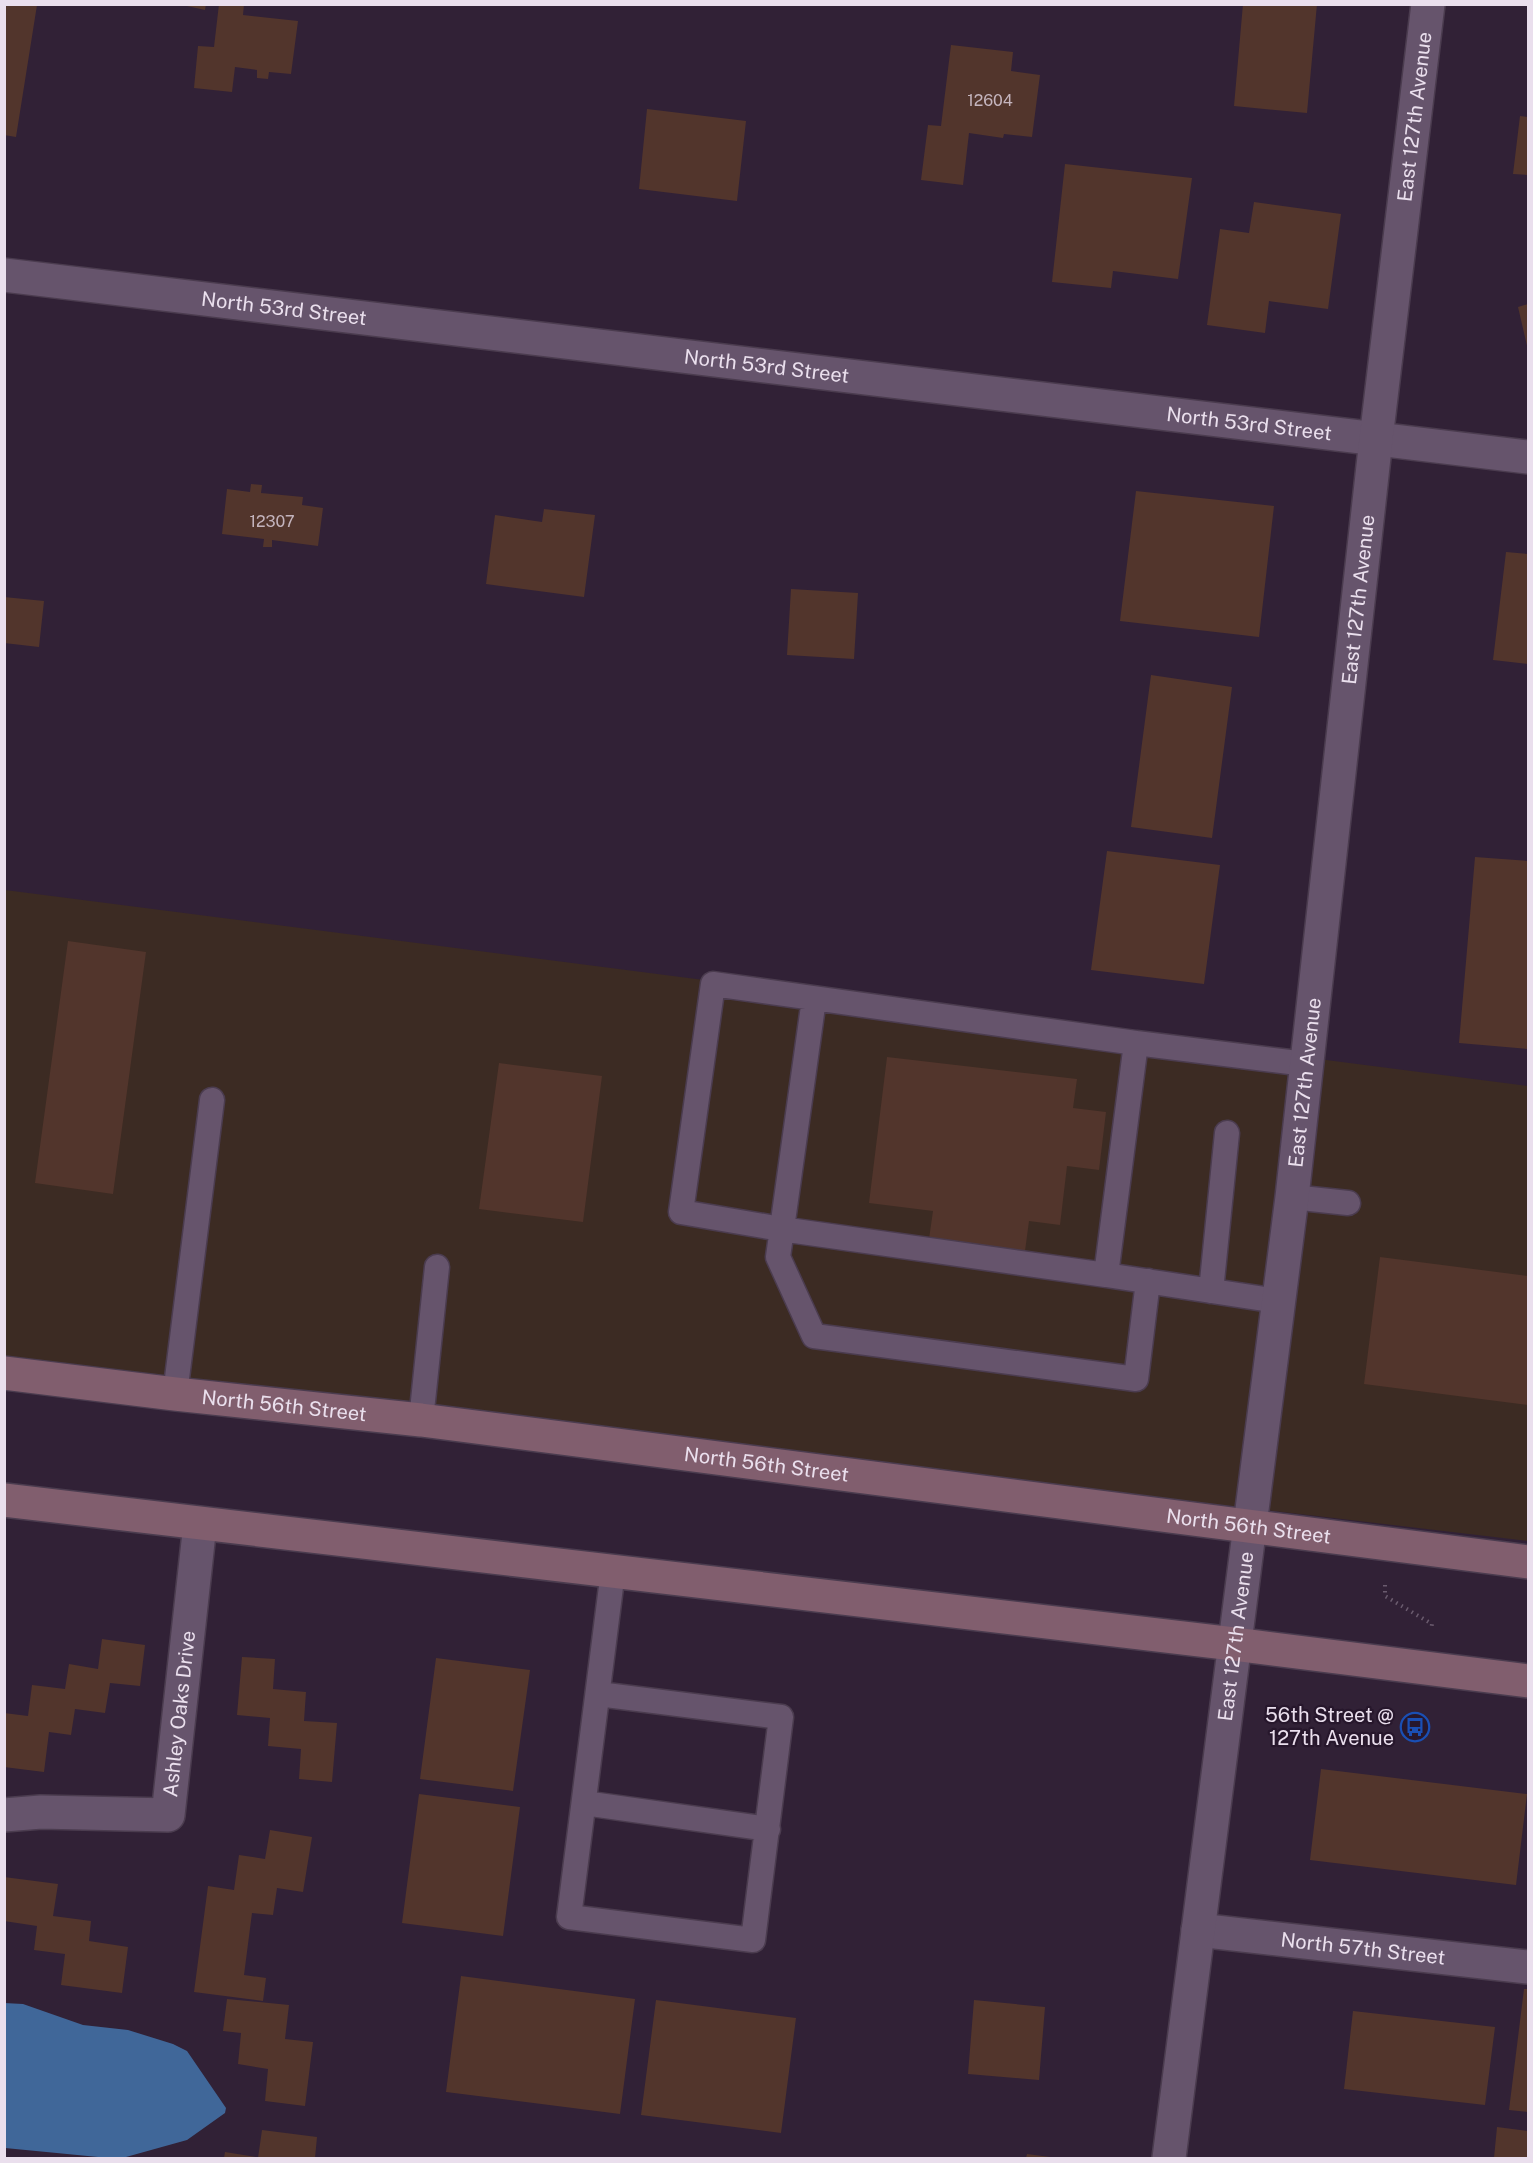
<svg xmlns="http://www.w3.org/2000/svg" width="1533" height="2163" viewBox="0 0 1533 2163" font-family="'Public Sans',sans-serif">
<style>
.commercial{fill:#3c2b23}
.water{fill:#406799}
.building{fill:#52352c}
.lines{fill:none;stroke-linecap:round;stroke-linejoin:round}
.lane-casing{stroke:#4b3c4f;stroke-width:27}
.street-casing{stroke:#4b3c4f;stroke-width:36}
.secondary-casing{stroke:#4b3c4f;stroke-width:36}
.path{stroke:#6a5b6e;stroke-width:4;stroke-dasharray:1.5 4.5;stroke-linecap:butt}
.lane{stroke:#66546c;stroke-width:24}
.street{stroke:#66546c;stroke-width:33}
.secondary{stroke:#815e6e;stroke-width:33}
.labels{text-anchor:middle;stroke-width:4.5;stroke-linejoin:round;paint-order:stroke}
.number-label{font-size:16px;fill:#c4b4bd}
.street-label{font-size:20px;fill:#eadfed;stroke:#27172c}
.poi-label{font-size:20px;fill:#eadfed;stroke:#27172c;text-anchor:end}
</style>
<rect width="100%" height="100%" fill="#312136"/>
<!-- commercial -->
<path class="commercial" d="M5,890L1528,1086V1541L5,1361Z"/>
<!-- water -->
<path class="water" d="M4,2003L23,2004L83,2025L128,2030L173,2044L187,2051L226,2108L225,2113L187,2140L126,2157H98L5,2148Z"/>
<!-- building -->
<path class="building" d="M4,4L37,5L16,137L4,135Z
M178,4H206L205,10Z
M219,4H244L243,15L298,21L291,74L269,72L268,79L257,78V70L235,67L232,92L194,88L198,46L214,47Z
M1243,4H1317L1307,113L1234,106Z
M951,45L1013,52L1011,71L1040,75L1032,137L1004,134L1003,138L969,133L963,185L921,180L928,125L941,126Z
M647,109L746,121L737,201L639,189Z
M1520,116L1528,117V175L1513,174Z
M1065,164L1192,178L1178,279L1113,271L1111,288L1052,282Z
M1254,202L1341,214L1328,309L1269,301L1265,333L1207,325L1220,229L1249,233Z
M1528,304V350L1518,307Z
M251,484L262,485L261,493L303,497L302,505L323,508L318,546L272,540V547H263L264,539L222,534L227,489L250,492Z
M1136,491L1274,506L1259,637L1120,621Z
M544,509L595,515L584,597L486,584L495,515L542,522Z
M1506,552L1528,554V664L1493,660Z
M791,589L858,593L854,659L787,655Z
M4,597L44,601L39,647L4,643Z
M1151,675L1232,687L1212,838L1131,827Z
M1107,851L1220,865L1204,984L1091,970Z
M1475,857L1528,861V1049L1459,1043Z
M68,941L146,952L113,1194L35,1183Z
M887,1057L1077,1079L1073,1108L1106,1112L1099,1170L1067,1166L1060,1225L1029,1221L1025,1251L929,1239L933,1211L869,1203Z
M499,1063L602,1076L583,1222L479,1209Z
M1380,1257L1528,1276V1405L1364,1384Z
M102,1639L145,1645L140,1686L110,1683L105,1713L75,1709L71,1735L49,1732L44,1772L4,1767V1713L28,1716L32,1685L65,1689L69,1664L98,1669Z
M242,1657L275,1659L273,1689L306,1692L304,1721L337,1723L332,1782L299,1779L301,1749L268,1746L270,1718L237,1715Z
M436,1658L530,1670L513,1791L420,1779Z
M1321,1769L1527,1794L1516,1885L1310,1860Z
M419,1794L520,1807L503,1936L402,1923Z
M270,1830L312,1837L303,1892L277,1888L273,1915L252,1913L244,1975L266,1978L263,2001L194,1992L208,1886L234,1890L239,1855L265,1859Z
M4,1877L58,1884L53,1916L91,1921L89,1941L128,1947L122,1993L61,1985L65,1954L34,1950L37,1926L4,1921Z
M461,1976L635,1999L620,2114L446,2092Z
M1524,1989H1528V2112L1509,2110Z
M227,1999L289,2005L285,2039L313,2042L305,2106L265,2101L268,2069L238,2064L241,2033L223,2031Z
M656,2000L796,2018L781,2133L641,2115Z
M974,2000L1045,2007L1039,2080L968,2074Z
M1353,2011L1495,2027L1485,2105L1344,2089Z
M1497,2127L1528,2131V2158H1494Z
M262,2130L317,2137L315,2158H258Z
M225,2152L256,2157L255,2158H224Z
M1027,2154L1050,2157V2158H1026Z"/>
<g class="lines">
<!-- lane casing -->
<g class="lane-casing">
<path id="lane" d="M814,999L778,1257L814,1336L1136,1379L1148,1281
M1292,1197L1348,1203
M1106,1275L781,1229L681,1212L713,984L1136,1043
M1211,1291L1227,1133
M1278,1301L1106,1275L1136,1043L1306,1064
M175,1394L212,1100
M421,1420L437,1267
M598,1694L781,1717L753,1940L569,1917L613,1571
M584,1803L768,1829"/>
</g>
<!-- street casing -->
<g class="street-casing">
<g id="street">
<path id="s1" d="M4,275L1528,457"/>
<path id="s2" d="M4,1815L41,1812L168,1815L200,1524"/>
<path id="s3" d="M1198,1930L1528,1967"/>
<path id="s4" d="M1169,2158L1292,1197L1376,439L1428,4"/>
</g>
</g>
<!-- secondary casing -->
<g class="secondary-casing">
<g id="secondary">
<path id="s5" d="M4,1373L175,1394L421,1420L1528,1562"/>
<path d="M4,1500L1234,1644L1528,1681"/>
</g>
</g>
<!-- path -->
<path class="path" d="M1385,1585V1596L1432,1624L1431,1630"/>
<!-- lane -->
<use href="#lane" class="lane"/>
<!-- street -->
<use href="#street" class="street"/>
<!-- secondary -->
<use href="#secondary" class="secondary"/>
</g>
<!-- icons -->
<defs>
<g id="bus-ring" transform="scale(1.5)"><circle r="9.5" fill="#27172c" stroke="#1a4fb4" stroke-width="1.5"/><path d="M-5-6H5V4H4V6H2V4H-2V6H-4V4H-5ZM-3.5-4V0h7V-4ZM-3.5 1.2v1.5H-2V1.2ZM2 1.2v1.5H3.5V1.2Z" fill="#1a4fb4"/></g>
</defs>
<g fill-rule="evenodd">
<use href="#bus-ring" x="1415" y="1727"/>
</g>
<g class="labels">
<!-- number labels -->
<g class="number-label">
<text x="990" y="106">12604</text>
<text x="272" y="527">12307</text>
</g>
<!-- street labels -->
<g class="street-label">
<text dy="7" stroke="none"><textPath href="#s4" startOffset="2056">East 127th Avenue</textPath></text>
<text dy="7" stroke="none"><textPath href="#s1" startOffset="282">North 53rd Street</textPath></text>
<text dy="7" stroke="none"><textPath href="#s1" startOffset="768">North 53rd Street</textPath></text>
<text dy="7" stroke="none"><textPath href="#s1" startOffset="1254">North 53rd Street</textPath></text>
<text dy="7" stroke="none"><textPath href="#s4" startOffset="1570">East 127th Avenue</textPath></text>
<text dy="7" stroke="none"><textPath href="#s4" startOffset="1084">East 127th Avenue</textPath></text>
<text dy="7" stroke="none"><textPath href="#s5" startOffset="282">North 56th Street</textPath></text>
<text dy="7" stroke="none"><textPath href="#s5" startOffset="768">North 56th Street</textPath></text>
<text dy="7" stroke="none"><textPath href="#s5" startOffset="1254">North 56th Street</textPath></text>
<text dy="7" stroke="none"><textPath href="#s4" startOffset="526">East 127th Avenue</textPath></text>
<text dy="7" stroke="none"><textPath href="#s2" startOffset="266">Ashley Oaks Drive</textPath></text>
<text dy="7" stroke="none"><textPath href="#s3" startOffset="166">North 57th Street</textPath></text>
</g>
<!-- poi labels -->
<g class="poi-label">
<text x="1394" y="1722">56th Street @<tspan x="1394" dy="23">127th Avenue</tspan></text>
</g>
</g>
<!-- border -->
<rect width="1533" height="2163" fill="none" stroke="#eadfed" stroke-width="12"/>
</svg>
